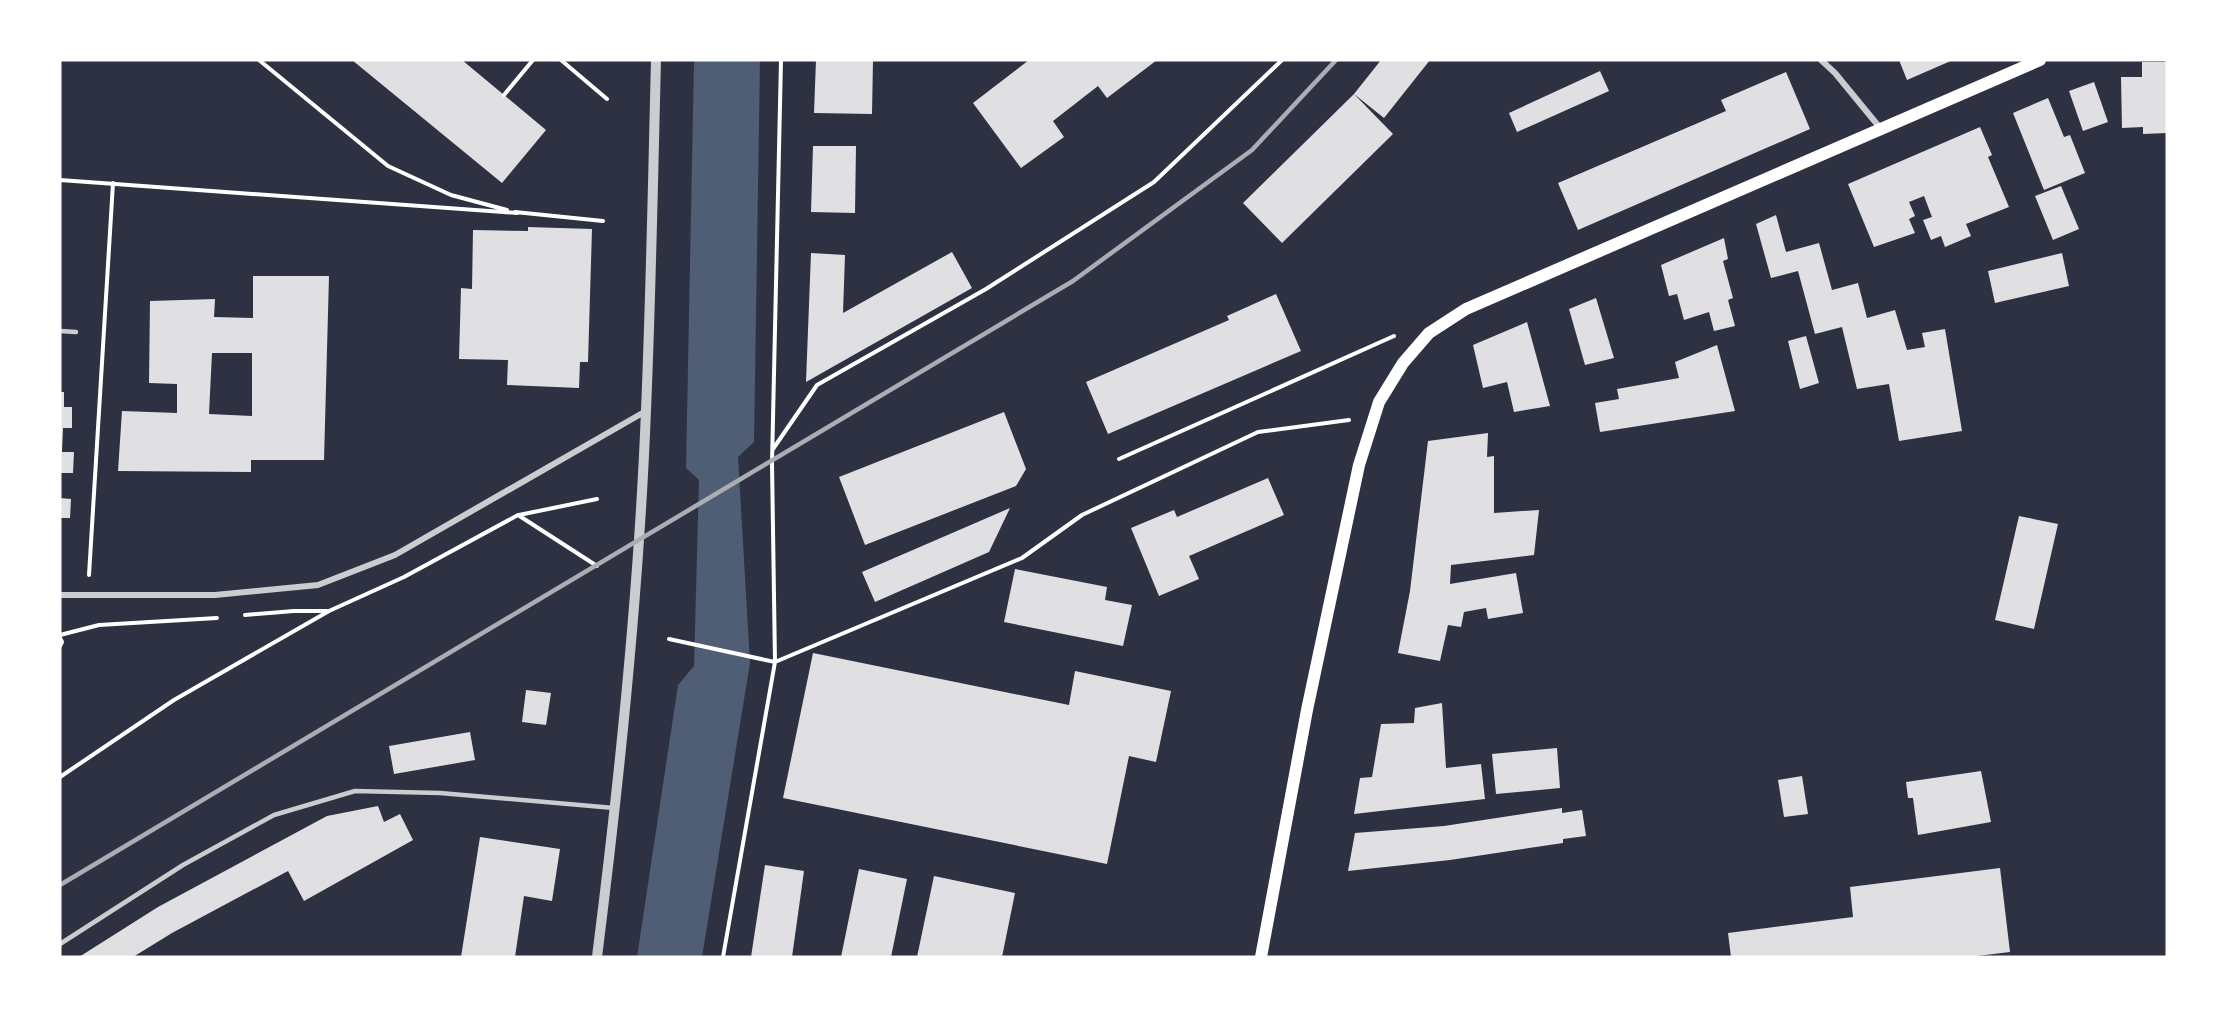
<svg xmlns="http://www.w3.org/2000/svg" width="2227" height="1017" viewBox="0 0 2227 1017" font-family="Barlow,sans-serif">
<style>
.water{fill:#4f5d75}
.building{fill:#e0e0e3;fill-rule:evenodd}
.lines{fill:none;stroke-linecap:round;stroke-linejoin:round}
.path{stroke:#fff;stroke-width:4}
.service{stroke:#caccd0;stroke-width:4.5}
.minor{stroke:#caccd0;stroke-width:6}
.tertiary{stroke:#caccd0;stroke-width:10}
.secondary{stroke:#fff;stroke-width:12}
.rail{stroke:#abadb3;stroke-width:4.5}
</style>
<rect width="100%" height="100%" fill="#2d3142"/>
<!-- water -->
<path class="water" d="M694,60H760L754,442L738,457L750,663L702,957H637L678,685L694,666L699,480L686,468Z"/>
<!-- building -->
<path class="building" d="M352,60H462L546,130L502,183Z
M816,60H873L872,114L814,113Z
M1029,60H1157L1107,98L1098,86L1053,121L1064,137L1021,168L973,103Z
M1381,60H1430L1384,118L1354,94L1393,134L1282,243L1243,203L1354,94Z
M1899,60H1953L1907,80Z
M2142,62H2167V133L2143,134V127L2122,128L2121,77H2142Z
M1600,71L1609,91L1517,132L1509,113Z
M1786,72L1810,129L1578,230L1558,183L1726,111L1721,100Z
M2094,82L2108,122L2083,131L2069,91Z
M2048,98L2064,137L2070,135L2085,173L2044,190L2013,113Z
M1980,127L1992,155L1988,157L2009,207L1966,224L1971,236L1945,247L1941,236L1931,240L1923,220L1932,217L1924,196L1909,202L1915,216L1909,219L1915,233L1874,247L1848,184Z
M813,146H856L855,213L811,212Z
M2061,186L2079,229L2053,240L2035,196Z
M1776,215L1786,252L1819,243L1832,290L1858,283L1867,318L1895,310L1907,350L1925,347L1922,333L1945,329L1962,431L1899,441L1889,384L1857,389L1842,327L1815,334L1798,271L1771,278L1756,224Z
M528,227L592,229L588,362H580L579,388L507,385L508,360L459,359L461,288L472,289L473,230L528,231Z
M1724,238L1728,259L1723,261L1733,298L1728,300L1735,326L1714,331L1709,312L1684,320L1677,294L1669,296L1661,265Z
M952,252L972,288L806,382L811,253L845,255L843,313Z
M2062,253L2069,286L1995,303L1988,271Z
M253,276H329L324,460H251V472L118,471L122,411L177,413V384L149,383L150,301L215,299L214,317L253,318ZM212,353H252V416L209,414Z
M1276,294L1301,351L1108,434L1086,382L1229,320L1227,316Z
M1596,298L1614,358L1585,365L1569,309Z
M1527,322L1550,406L1514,412L1507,382L1483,388L1473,345Z
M1806,336L1819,383L1800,389L1788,341Z
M1717,345L1735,411L1600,432L1595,403L1619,399L1617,389L1679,378L1675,362Z
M60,392H64V407H72V428H63L62,452H74L73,473H60Z
M1004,412L1026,469L1016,486L865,545L839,477Z
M1488,433L1487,457L1494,456V513L1539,510L1534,555L1451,565L1450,584L1516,573L1523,613L1488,619L1486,608L1464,612L1461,627L1448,625L1440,661L1398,653L1410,591L1428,441Z
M1268,478L1284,515L1189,556L1199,579L1159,596L1131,528L1174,510L1177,517Z
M60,498L71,499L70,518H60Z
M1010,508L989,552L875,602L862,572Z
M2019,516L2058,524L2034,629L1995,620Z
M1015,569L1107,587L1105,600L1132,605L1123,646L1004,622Z
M813,653L1069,705L1075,671L1171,691L1156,762L1129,756L1107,864L783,798Z
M526,690L551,693L546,725L522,722Z
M1442,703L1446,768L1481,764L1485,799L1354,814L1360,778L1372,777L1381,724L1414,723L1415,708Z
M470,732L475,760L394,774L389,746Z
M1557,748L1560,788L1496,794L1492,754Z
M1981,771L1991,822L1918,835L1913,798H1908L1906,782Z
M1802,776L1808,814L1784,817L1778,780Z
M378,806L384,822L400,814L413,840L304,901L288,871L172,933L133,957H79L158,907L327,816Z
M1562,808V813L1582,810L1586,836L1563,839V843L1450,860L1348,871L1355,833L1444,826Z
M480,837L560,849L552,901L524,896L515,957H461Z
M765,865L804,871L792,957H751Z
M2000,868L2010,952L1969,957H1731L1728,933L1853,917L1850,887Z
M859,869L907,879L891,957H841Z
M934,876L1015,893L1002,957H917Z"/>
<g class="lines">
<!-- path -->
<path class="path" d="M259,60L388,166L451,195L507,210
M561,60L607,99
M504,95L533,60
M60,180L517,213
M515,212L603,221
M773,449L817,385L986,289L1154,182L1282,60
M1119,459L1394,336
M519,515L597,499
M89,575L113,183
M245,615L294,611H327
M60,635L99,625L217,618
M60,638L62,642L60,646
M669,639L775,662L1022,558L1082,515L1258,432L1349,420
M60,777L174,700L329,611L404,577L518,515L597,566
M723,957L775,662L772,463L781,60"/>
<!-- service -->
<path class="service" d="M60,331L76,332
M60,944L183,865L274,815L355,791L440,793L614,808"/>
<!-- minor -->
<path class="minor" d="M1821,60L1835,73L1881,129
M60,595H215L318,585L395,555L646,411"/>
<!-- tertiary -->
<path class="tertiary" d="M597,957C620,775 639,593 646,410C651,293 653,177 656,60"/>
<!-- secondary -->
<path class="secondary" d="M1261,957L1307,710L1359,465L1379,402L1403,363L1429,333L1466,309L2040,60"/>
<!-- rail -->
<path class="rail" d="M60,885L1073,281L1252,150L1336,60"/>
</g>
<!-- border -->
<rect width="2227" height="1017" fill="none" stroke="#ffffff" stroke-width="123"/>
</svg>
